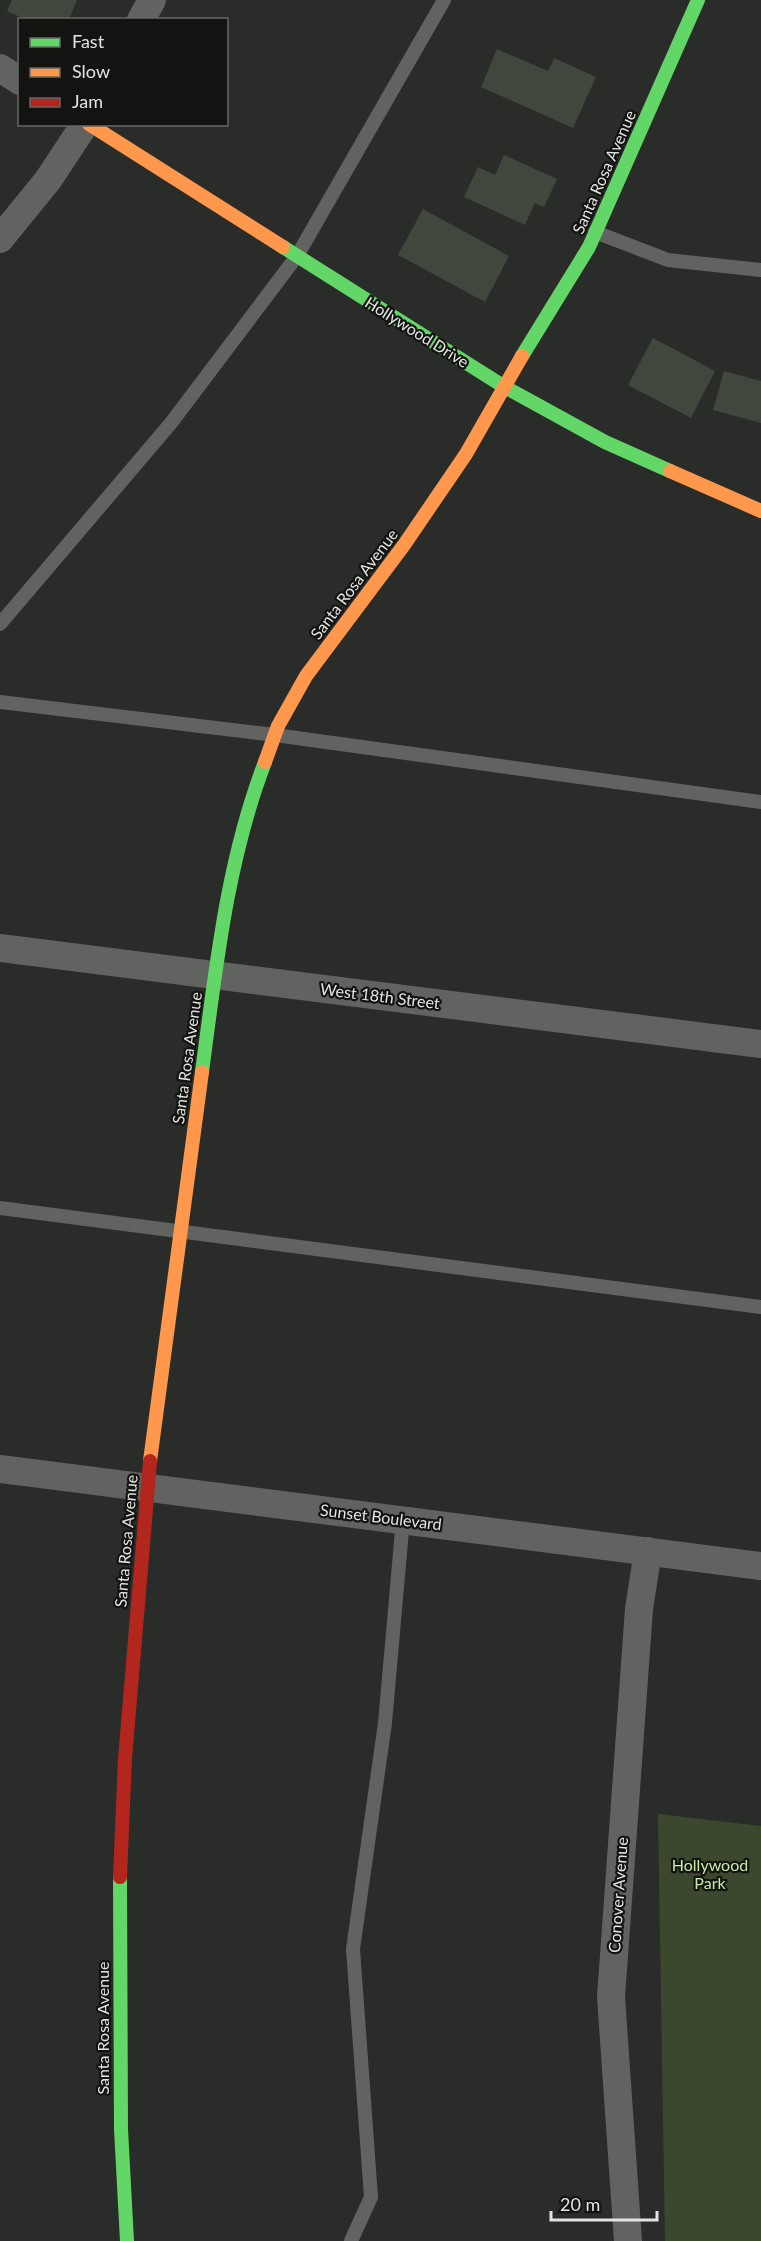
<svg xmlns="http://www.w3.org/2000/svg" width="761" height="2241" viewBox="0 0 761 2241" font-family="Lato,sans-serif">
<style>
.green{fill:#3b482e}
.building{fill:#41473d}
.lines{fill:none;stroke-linecap:round;stroke-linejoin:round}
.lane{stroke:#616360;stroke-width:14}
.street{stroke:#616360;stroke-width:28}
.fast{stroke:#63d668;stroke-width:14}
.slow{stroke:#ff974d;stroke-width:14}
.jam{stroke:#b3261e;stroke-width:14}
.labels{text-anchor:middle;stroke-width:4.5;stroke-linejoin:round;paint-order:stroke}
.street-label{font-size:16px;fill:#e2e4e1;stroke:#131412}
.park-label{font-size:16px;fill:#c5eba0;stroke:#131412}
</style>
<rect width="100%" height="100%" fill="#2a2c29"/>
<!-- green -->
<path class="green" d="M658,1814L761,1826V2241H665Z"/>
<!-- building -->
<path class="building" d="M12,0H77L69,20H27L7,11Z
M497,49L548,71L554,58L596,77L573,128L481,87Z
M504,155L557,179L544,207L535,203L525,225L464,197L478,167L495,175Z
M423,209L509,256L485,302L398,255Z
M653,338L715,371L691,418L628,385Z
M724,371L761,381V423L713,410Z"/>
<g class="lines">
<!-- lane -->
<path class="lane" d="M595,232L668,260L761,270
M0,624L171,423L297,256L444,0
M0,702L275,735L761,802
M0,1208L761,1307
M351,2241L371,2197L353,1949L385,1723L403,1519"/>
<!-- street -->
<path class="street" d="M141,20L152,0
M0,68L20,81
M0,239L48,180L85,124
M0,948L761,1044
M0,1469L761,1566
M628,2241L611,1997L639,1609L648,1551"/>
<!-- fast -->
<path class="fast" d="M283,247L503,386L605,442L670,471
M522,356L589,247L698,0
M202,1072C216,967 227,861 265,762
M120,1877L121,2129L127,2241"/>
<!-- slow -->
<path class="slow" d="M89,124L283,247
M670,471L761,511
M265,762L278,726L306,676L404,545L466,454L522,356
M150,1461L202,1072"/>
<!-- jam -->
<path class="jam" d="M120,1877L125,1759L150,1461"/>
</g>
<g class="labels">
<!-- street labels -->
<g class="street-label">
<text transform="translate(604 172) rotate(-66)" y="6">Santa Rosa Avenue</text>
<text transform="translate(417 332) rotate(32)" y="6">Hollywood Drive</text>
<text transform="translate(354 584) rotate(-53)" y="6">Santa Rosa Avenue</text>
<text transform="translate(380 996) rotate(7)" y="6">West 18th Street</text>
<text transform="translate(187 1058) rotate(-82)" y="6">Santa Rosa Avenue</text>
<text transform="translate(381 1517) rotate(7)" y="6">Sunset Boulevard</text>
<text transform="translate(126 1541) rotate(-85)" y="6">Santa Rosa Avenue</text>
<text transform="translate(618 1895) rotate(-86)" y="6">Conover Avenue</text>
<text transform="translate(103 2028) rotate(-90)" y="6">Santa Rosa Avenue</text>
</g>
<!-- park labels -->
<g class="park-label">
<text x="710" y="1871">Hollywood<tspan x="710" dy="18">Park</tspan></text>
</g>
</g>
<!-- legend -->
<rect x="18" y="18" width="210" height="108" fill="#131412" stroke="#666765" stroke-width="1.5"/>
<rect x="30" y="38" width="30" height="9" fill="#63d668" stroke="#666765" stroke-width="1.5"/>
<text x="72" y="48" font-size="18" fill="#e2e4e1">Fast</text>
<rect x="30" y="68" width="30" height="9" fill="#ff974d" stroke="#666765" stroke-width="1.5"/>
<text x="72" y="78" font-size="18" fill="#e2e4e1">Slow</text>
<rect x="30" y="98" width="30" height="9" fill="#b3261e" stroke="#666765" stroke-width="1.5"/>
<text x="72" y="108" font-size="18" fill="#e2e4e1">Jam</text>
<!-- scale -->
<path d="M551 2211v9h106v-9" fill="none" stroke="#e2e4e1" stroke-width="3"/>
<text x="560" y="2211" font-size="18" fill="#e2e4e1" stroke="#131412" stroke-width="4.5" paint-order="stroke">20 m</text>
</svg>
